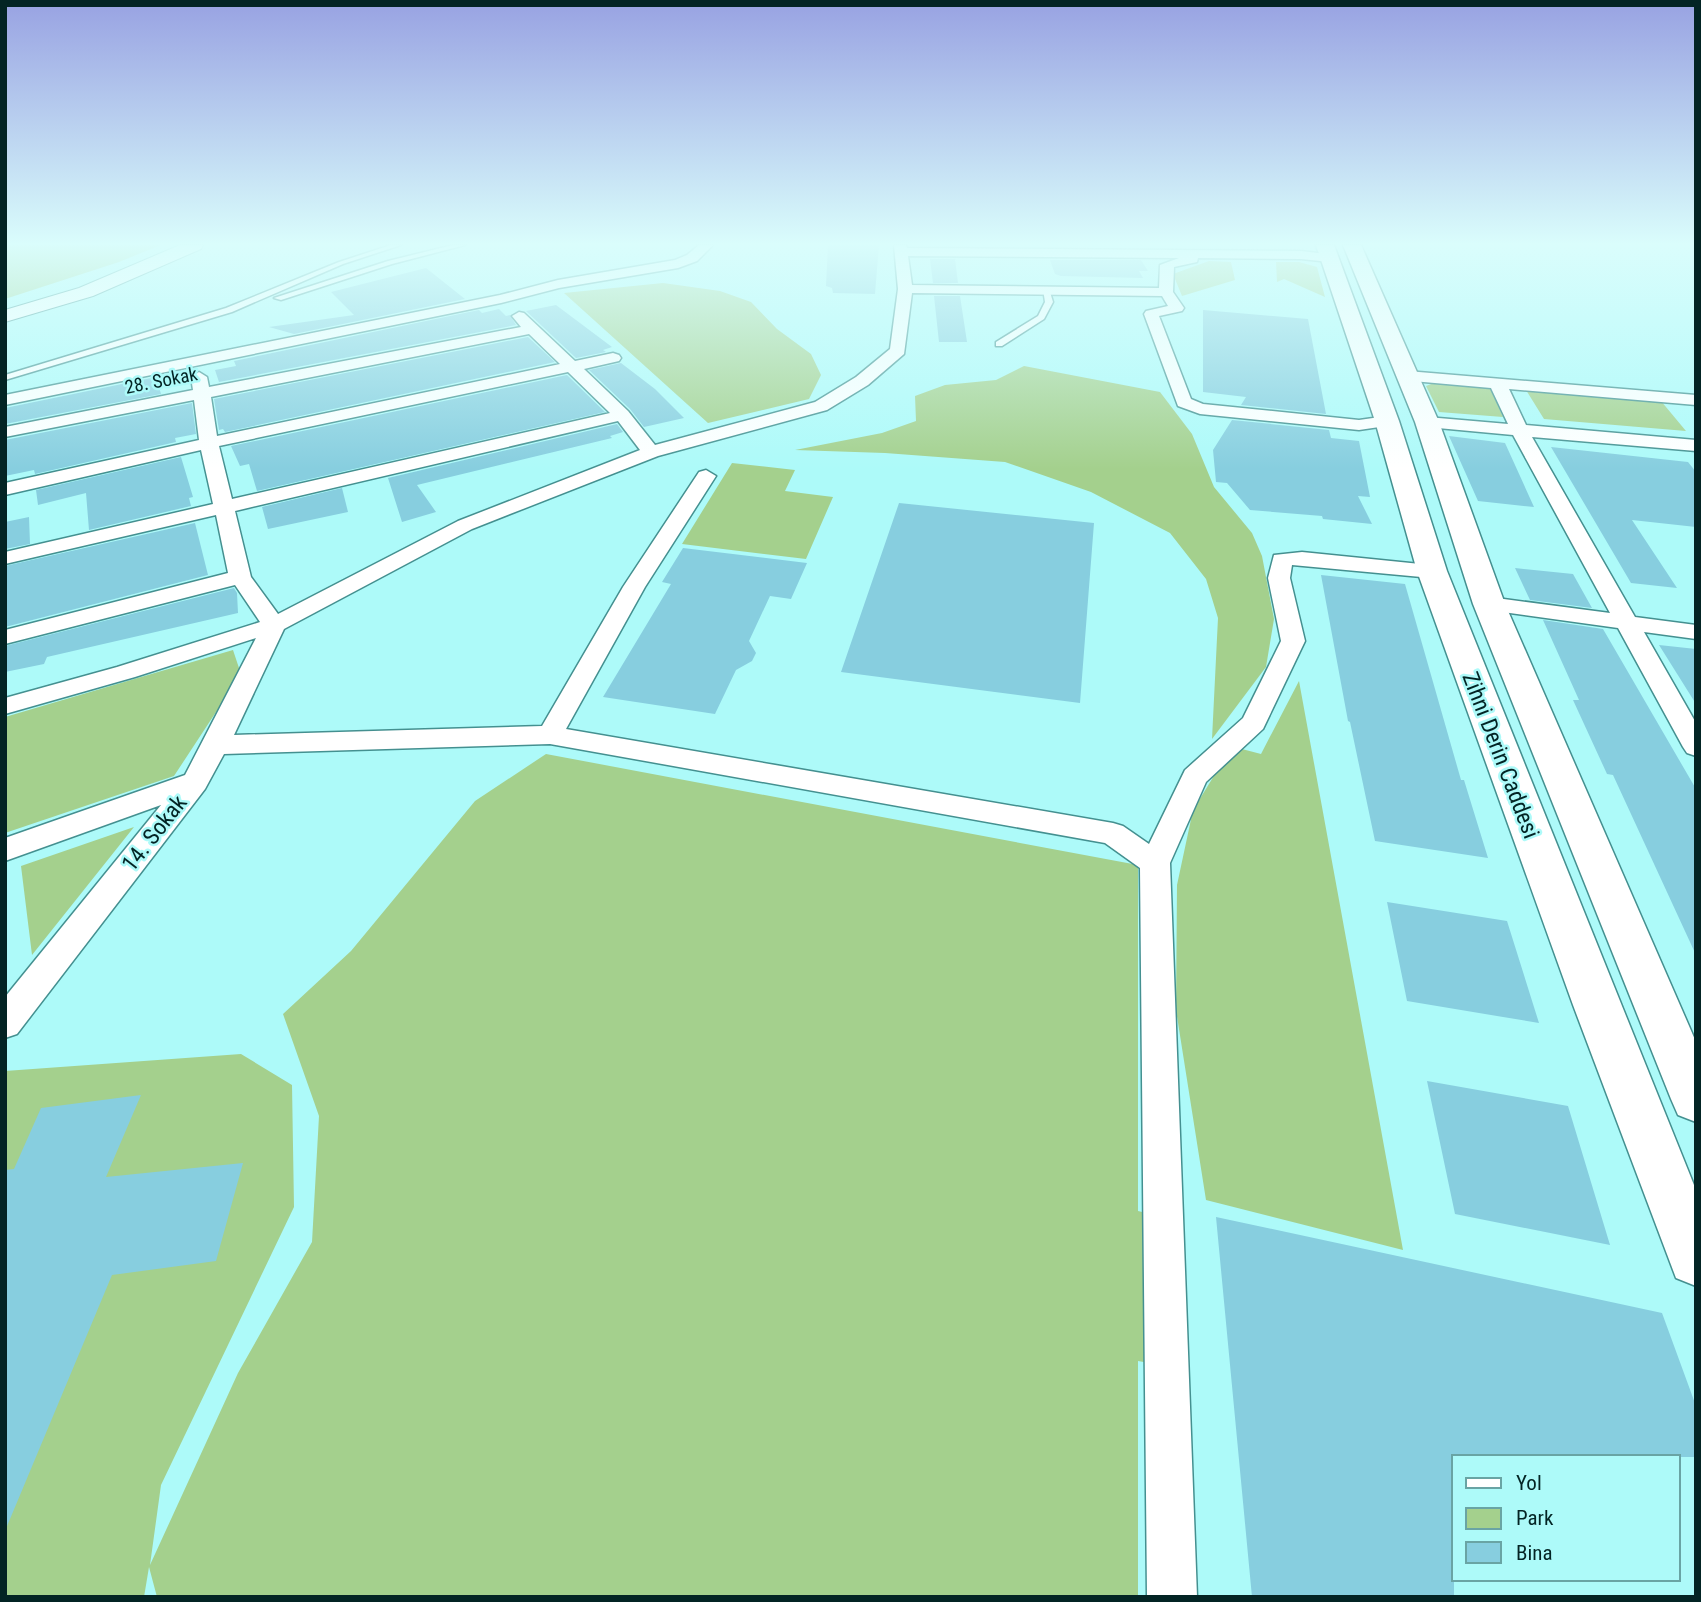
<svg xmlns="http://www.w3.org/2000/svg" width="1701" height="1602" viewBox="0 0 1701 1602" font-family="'Roboto Condensed',sans-serif">
<style>
.green{fill:#a4d08d}
.building{fill:#87cedf}
.lines{fill:none;stroke-linecap:round;stroke-linejoin:round}
.service-casing{stroke:#449090;stroke-width:3}
.minor-casing{stroke:#449090;stroke-width:3}
.tertiary-casing{stroke:#449090;stroke-width:2}
.secondary-casing{stroke:#449090;stroke-width:3}
.service{fill:#fff;fill-rule:evenodd}
.minor{fill:#fff;fill-rule:evenodd}
.tertiary{fill:#fff;fill-rule:evenodd}
.secondary{fill:#fff;fill-rule:evenodd}
.labels{text-anchor:middle;stroke-width:5;stroke-linejoin:round;paint-order:stroke}
.far-street-label{font-size:19px;fill:#032424;stroke:#adfaf9}
.street-label{font-size:23px;fill:#032424;stroke:#adfaf9}
</style>
<rect width="100%" height="100%" fill="#adfaf9"/>
<!-- green -->
<path class="green" d="M5,245H161L119,262L5,299Z
M1209,261L1231,262L1235,280L1182,296L1173,274Z
M1276,262H1299L1317,267L1325,297L1284,279L1277,282Z
M663,283L720,291L751,302L777,329L811,354L821,375L809,399L708,423L564,293Z
M1024,366L1160,392L1192,434L1214,487L1252,533L1262,556L1274,619L1266,667L1212,739L1218,618L1206,579L1170,533L1091,492L1005,462L885,453L795,450L882,433L916,421L915,396L945,385L996,380Z
M1434,383L1490,388L1503,417L1439,412L1426,386Z
M1526,390L1661,401L1686,431L1544,419Z
M732,463L795,470L785,491L833,497L806,559L682,544Z
M233,650L241,674L174,776L5,833V717Z
M1299,681L1403,1250L1206,1200L1176,1010L1177,885L1193,810L1220,766L1238,748L1261,754Z
M546,754L1138,865V1211L1155,1215V1364L1138,1361V1597H157L149,1567L144,1597H5V1071L241,1054L292,1085L294,1207L161,1485L150,1565L238,1373L312,1242L319,1116L283,1014L351,951L475,801Z
M134,827L32,955L21,866Z"/>
<!-- building -->
<path class="building" d="M828,245H879L875,294L833,293L832,288L826,286Z
M930,259H955L958,283H933Z
M1050,260H1141L1148,271H1139L1143,278L1061,276L1055,274Z
M426,268L465,299L294,334L269,327L354,315L331,292Z
M934,296H960L967,342H939Z
M556,305L612,347L603,350L606,352L576,358L526,311Z
M499,309L506,316L510,315L516,325L219,382L215,370L236,366L234,361L479,310L482,313Z
M1203,310L1308,319L1326,414L1241,405L1246,397L1203,392Z
M528,337L555,362L225,432L223,429L219,430L214,399Z
M621,363L655,389L684,418L644,427L630,409L589,370Z
M567,375L605,412L257,491L249,464L240,466L231,446Z
M156,377L161,394L5,424V408Z
M192,403L196,434L175,438L176,442L35,474L34,470L5,476V440Z
M1232,420L1329,430L1331,438L1359,441L1370,497L1358,496L1372,524L1323,519L1322,516L1250,510L1227,483L1216,482L1213,450Z
M617,424L623,432L610,436L612,438L417,485L436,512L402,522L388,478Z
M1449,436L1505,443L1534,507L1478,501Z
M1551,447L1688,462L1696,472V527L1632,520L1677,588L1631,583Z
M181,457L193,497L189,498L191,506L89,530L86,493L38,505L36,490Z
M342,488L348,512L268,529L262,507Z
M899,503L1094,523L1080,703L841,672Z
M29,517L30,544L5,549V522Z
M195,523L208,575L5,627V566Z
M683,548L807,563L791,599L770,596L749,641L756,653L752,661L736,670L715,714L603,697L671,584L662,582Z
M1515,568L1573,574L1592,608L1530,600Z
M1321,575L1405,584L1461,780H1464L1488,858L1375,841L1350,722L1348,721Z
M234,588L237,593L238,613L47,657L44,664L5,672V646Z
M1543,620L1603,629L1696,789V955L1613,775L1607,774L1573,700H1579Z
M1659,645L1696,649V704Z
M1387,902L1507,921L1539,1023L1407,1001Z
M1427,1081L1568,1106L1610,1245L1455,1214Z
M141,1095L106,1177L243,1163L216,1261L112,1275L5,1531V1170L14,1169L41,1108Z
M1216,1217L1662,1313L1696,1406V1457H1454V1597H1252Z"/>
<g class="lines">
<!-- service casing -->
<g class="service-casing">
<path id="service" d="M391,245H401L343,264L232,312L5,380V375L226,308L339,262Z
M453,245H465L392,264L281,300L274,298L388,261Z
M1043,289H1049L1053,302L1044,319L1002,346H996V342L1038,316L1045,302Z"/>
</g>
<!-- minor casing -->
<g class="minor-casing">
<path id="minor" d="M699,245H713L697,261L678,268L559,288L501,303L5,405V395L500,295L558,280L675,260L687,255Z
M894,245H906L907,248L1301,251L1335,255L1337,258L1330,262L1301,259L1198,258L1197,262L1174,267L1173,292L1184,308L1182,311L1159,316L1191,399L1203,404L1359,420L1387,416L1396,421L1393,425L1359,430L1200,414L1178,406L1144,314L1146,311L1168,306L1162,296L912,293L904,354L868,385L827,410L658,456L472,529L284,629L234,735L542,726L623,587L699,472L706,470L716,476L645,587L566,729L1113,823L1123,826L1149,844L1185,770L1243,718L1281,641L1268,578L1274,555L1302,552L1440,566L1443,571L1440,576L1432,578L1292,565L1290,578L1305,641L1263,729L1206,782L1170,863L1197,1597H1147L1140,868L1105,843L550,744L224,754L205,789L17,1034L5,1038V997L161,805L5,861V838L185,775L256,638L135,677L5,714V698L117,667L260,622L235,585L5,644V630L228,573L216,515L5,564V552L213,504L201,450L5,495V483L199,440L194,400L5,437V427L193,390L191,377L199,372L207,377L209,387L521,327L512,316L519,312L524,313L575,361L613,353L619,355L621,358L619,361L584,369L628,411L655,445L815,402L856,377L890,349L898,289ZM908,256L1179,258L1160,265L1159,288L912,285ZM529,334L560,364L217,436L211,397ZM568,372L610,413L232,499L219,446ZM618,421L640,450L458,521L278,614L251,577L235,511Z
M1407,371L1696,395V405L1509,389L1526,425L1696,440V451L1532,437L1635,617L1696,625V639L1644,632L1696,723V756L1687,753L1683,747L1618,628L1481,609L1478,604L1481,599L1489,597L1610,613L1513,435L1427,427L1418,422L1427,417L1508,424L1491,388L1401,380L1399,376Z"/>
</g>
<!-- tertiary casing -->
<g class="tertiary-casing">
<path id="tertiary" d="M180,245H203L201,249L93,296L5,322V310L79,288Z"/>
</g>
<!-- secondary casing -->
<g class="secondary-casing">
<path id="secondary" d="M1316,245H1334L1399,421L1447,571L1696,1190V1286L1676,1278L1573,1005L1417,571L1375,421Z
M1343,245H1361L1439,422L1505,604L1696,1042V1122L1678,1115L1671,1099L1473,604L1415,422Z"/>
</g>
<!-- service -->
<use href="#service" class="service"/>
<!-- minor -->
<use href="#minor" class="minor"/>
<!-- tertiary -->
<use href="#tertiary" class="tertiary"/>
<!-- secondary -->
<use href="#secondary" class="secondary"/>
</g>
<!-- sky -->
<linearGradient id="sky" x2="0" y2="1"><stop stop-color="#98a2e2"/><stop offset="0.52" stop-color="#dafdfc"/><stop offset="1" stop-color="#dafdfc" stop-opacity="0"/></linearGradient>
<rect width="1701" height="469" fill="url(#sky)"/>
<g class="labels">
<!-- far-street labels -->
<g class="far-street-label">
<text transform="translate(161 380) rotate(-11)" y="7">28. Sokak</text>
</g>
<!-- street labels -->
<g class="street-label">
<text transform="translate(1501 755) rotate(69)" y="8">Zihni Derin Caddesi</text>
<text transform="translate(154 833) rotate(-52)" y="8">14. Sokak</text>
</g>
</g>
<!-- border -->
<rect width="1701" height="1602" fill="none" stroke="#032424" stroke-width="14"/>
<!-- legend -->
<rect x="1452" y="1455" width="228" height="126" fill="#adfaf9" stroke="#69a4a4" stroke-width="2"/>
<rect x="1466" y="1478" width="35" height="10" fill="#ffffff" stroke="#69a4a4" stroke-width="2"/>
<text x="1516" y="1490" font-size="21" fill="#032424">Yol</text>
<rect x="1466" y="1508" width="35" height="21" fill="#a4d08d" stroke="#69a4a4" stroke-width="2"/>
<text x="1516" y="1525" font-size="21" fill="#032424">Park</text>
<rect x="1466" y="1542" width="35" height="21" fill="#87cedf" stroke="#69a4a4" stroke-width="2"/>
<text x="1516" y="1560" font-size="21" fill="#032424">Bina</text>
</svg>
